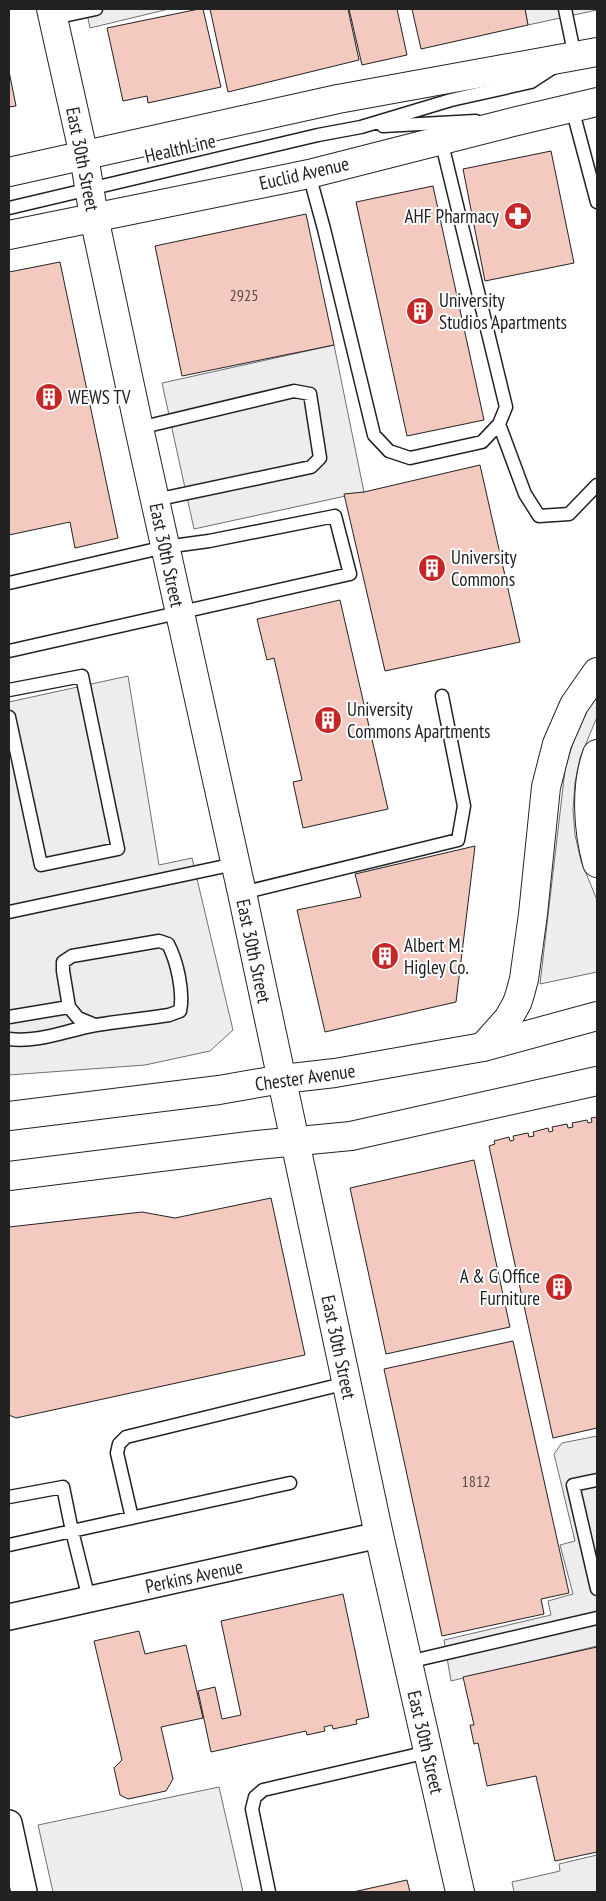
<svg xmlns="http://www.w3.org/2000/svg" width="606" height="1901" viewBox="0 0 606 1901" font-family="'PT Sans Narrow',sans-serif">
<style>
.grass{fill:#eee;stroke:#6f6f6f}
.parking{fill:#ededed;stroke:#6f6f6f}
.building{fill:#f3c9c0;stroke:#222}
.lines{fill:none;stroke-linecap:round;stroke-linejoin:round}
.lane-casing{stroke:#222;stroke-width:15}
.street-casing{stroke:#222;stroke-width:28}
.secondary-casing{stroke:#222;stroke-width:30}
.primary-casing{stroke:#222;stroke-width:30}
.highway-casing{stroke:#222;stroke-width:30}
.lane{stroke:#fff;stroke-width:12}
.street{stroke:#fff;stroke-width:25}
.secondary{stroke:#fff;stroke-width:28}
.primary{stroke:#fff;stroke-width:28}
.highway{stroke:#fff;stroke-width:28}
.labels{text-anchor:middle;stroke-width:4;stroke-linejoin:round;paint-order:stroke}
.number-label{font-size:16px;fill:#564c4a}
.street-label{font-size:19px;fill:#222;stroke:#fff}
.poi-label{font-size:19px;fill:#222;stroke:#fff;text-anchor:start}
</style>
<rect width="100%" height="100%" fill="#fff"/>
<!-- grass -->
<path class="grass" d="M597,695V717L580,758L575,782L573,810L575,835L581,861L597,900V972L540,984L565,770C572,743 581,717 597,695Z
M219,1787L243,1892H53L38,1825Z"/>
<!-- parking -->
<path class="parking" d="M86,9H169L90,28Z
M525,9H597V10L528,25Z
M334,345L364,492L194,529L162,383Z
M128,676L159,865L192,858L233,1030L210,1051L145,1065L9,1075V702Z
M597,1436V1646L451,1681L444,1640L551,1615L548,1601L573,1594L560,1545L575,1541L554,1454L562,1443Z
M597,1855V1892H514L512,1882L560,1871L559,1864Z"/>
<!-- building -->
<path class="building" d="M199,9H203L221,87L148,103L147,96L123,101L107,28Z
M210,9H348L359,60L228,92Z
M349,9H397L407,55L362,65Z
M412,9H525L528,25L421,49Z
M9,71L16,106L9,107Z
M551,151L574,263L485,281L463,169Z
M433,186L484,420L407,436L356,202Z
M306,214L334,345L182,376L155,246Z
M60,262L118,538L75,548L70,522L9,535V272Z
M480,465L520,642L385,671L344,494L364,492Z
M340,600L388,809L303,828L293,782L302,780L274,658L267,660L257,619Z
M475,846L456,1002L325,1032L297,910L361,897L355,874Z
M597,1117V1428L553,1438L489,1146L495,1144L494,1141L509,1137L510,1141L514,1140L513,1136L528,1133L529,1137L534,1136L533,1132L548,1128L549,1132L553,1131L552,1127L567,1124L568,1128L573,1127L572,1123L587,1120L588,1123L592,1122L591,1118Z
M474,1160L510,1327L386,1354L350,1188Z
M271,1198L305,1355L16,1418L9,1415V1227L142,1212L175,1218Z
M513,1341L569,1593L541,1599L544,1614L442,1636L384,1369Z
M343,1594L369,1717L356,1720L357,1724L333,1729L332,1725L324,1727L325,1731L307,1735L306,1731L211,1752L198,1691L215,1687L222,1719L241,1715L221,1621Z
M139,1631L145,1654L186,1645L203,1718L161,1727L173,1779L166,1791L128,1799L120,1795L114,1768L122,1760L94,1641Z
M597,1647V1852L555,1861L536,1776L487,1786L478,1743L474,1744L470,1725H474L463,1677Z
M407,1880L410,1892H353Z"/>
<g class="lines">
<!-- lane casing -->
<g class="lane-casing">
<path id="lane" d="M565,9L575,57
M54,18L96,9
M572,108L597,202
M383,126L476,121
M309,174L324,229L374,435L389,451L410,458L482,442L499,424L506,407L441,140
M9,208L318,135L361,127L451,100L531,82L554,67
M499,424L525,494L539,516L569,514L597,485
M139,428L294,391L310,394L320,458L311,467L155,500
M9,583L165,547L209,541L335,516L350,574L9,651
M9,690L82,676L118,849L41,865L9,717
M242,893L458,840L464,806L442,696
M9,912L235,864
M69,1007L78,1018L95,1025
M9,1017L69,1007L63,971V962L72,956L159,941L168,944C177,961 184,992 180,1011L169,1015C145,1019 120,1021 96,1025C67,1030 39,1043 9,1039
M597,1480L573,1485L597,1589
M9,1497L63,1487L72,1531L290,1483
M132,1518L117,1453L119,1444L126,1437L347,1383
M9,1545L72,1531L89,1599
M408,1662L597,1618
M269,1892L252,1809L255,1797L263,1790L428,1752"/>
</g>
<!-- street casing -->
<g class="street-casing">
<path id="street" d="M9,1617L379,1535
M9,1823L24,1892"/>
</g>
<!-- secondary casing -->
<g class="secondary-casing">
<path id="secondary" d="M51,9L84,156L94,217L139,428L242,893L379,1535L460,1892"/>
</g>
<!-- primary casing -->
<g class="primary-casing">
<path id="primary" d="M9,172L338,99L597,52
M9,235L309,174L509,123L597,102
M9,1116L219,1090L282,1079L335,1073L483,1047L597,1016
M9,1176L257,1145L351,1136L597,1081"/>
</g>
<!-- highway casing -->
<g class="highway-casing">
<path id="highway" d="M597,754C585,787 588,830 597,863
M483,1047L508,1019L517,1003L520,994L524,979L533,914L546,787L557,744L574,705L597,672"/>
</g>
<!-- lane -->
<use href="#lane" class="lane"/>
<!-- street -->
<use href="#street" class="street"/>
<!-- secondary -->
<use href="#secondary" class="secondary"/>
<!-- primary -->
<use href="#primary" class="primary"/>
<!-- highway -->
<use href="#highway" class="highway"/>
</g>
<!-- icons -->
<defs>
<g id="pharmacy-disc" transform="scale(1.4375)"><circle r="9.5" fill="#c62828" stroke="#fff"/><path d="M-2-6h4v4h4v4h-4v4h-4v-4h-4v-4h4Z" fill="#fff"/></g>
<g id="building-disc" transform="scale(1.4375)"><circle r="9.5" fill="#c62828" stroke="#fff"/><path d="M-4-6H4V6H1V3H-1V6H-4ZM-2.5-4.3h1.7v1.8h-1.7ZM.8-4.3h1.7v1.8H.8ZM-2.5-1h1.7V.8h-1.7ZM.8-1h1.7V.8H.8Z" fill="#fff"/></g>
</defs>
<g fill-rule="evenodd">
<use href="#pharmacy-disc" x="518" y="216"/>
<use href="#building-disc" x="420" y="311"/>
<use href="#building-disc" x="49" y="397"/>
<use href="#building-disc" x="432" y="568"/>
<use href="#building-disc" x="328" y="720"/>
<use href="#building-disc" x="385" y="956"/>
<use href="#building-disc" x="559" y="1287"/>
</g>
<g class="labels">
<!-- number labels -->
<g class="number-label">
<text x="244" y="301">2925</text>
<text x="476" y="1487">1812</text>
</g>
<!-- street labels -->
<g class="street-label">
<text transform="translate(180 148) rotate(-13)" y="7">HealthLine</text>
<text transform="translate(83 159) rotate(79)" y="7">East 30th Street</text>
<text transform="translate(304 173) rotate(-13)" y="7">Euclid Avenue</text>
<text transform="translate(167 555) rotate(78)" y="7">East 30th Street</text>
<text transform="translate(254 951) rotate(78)" y="7">East 30th Street</text>
<text transform="translate(305 1077) rotate(-8)" y="7">Chester Avenue</text>
<text transform="translate(339 1347) rotate(78)" y="7">East 30th Street</text>
<text transform="translate(194 1576) rotate(-12)" y="7">Perkins Avenue</text>
<text transform="translate(426 1742) rotate(77)" y="7">East 30th Street</text>
</g>
<!-- poi labels -->
<g class="poi-label">
<text x="499" y="223" text-anchor="end">AHF Pharmacy</text>
<text x="439" y="307">University<tspan x="439" dy="22">Studios Apartments</tspan></text>
<text x="68" y="404">WEWS TV</text>
<text x="451" y="564">University<tspan x="451" dy="22">Commons</tspan></text>
<text x="347" y="716">University<tspan x="347" dy="22">Commons Apartments</tspan></text>
<text x="404" y="952">Albert M.<tspan x="404" dy="22">Higley Co.</tspan></text>
<text x="540" y="1283" text-anchor="end">A &amp; G Office<tspan x="540" dy="22">Furniture</tspan></text>
</g>
</g>
<!-- border -->
<rect width="606" height="1901" fill="none" stroke="#222222" stroke-width="20"/>
</svg>
